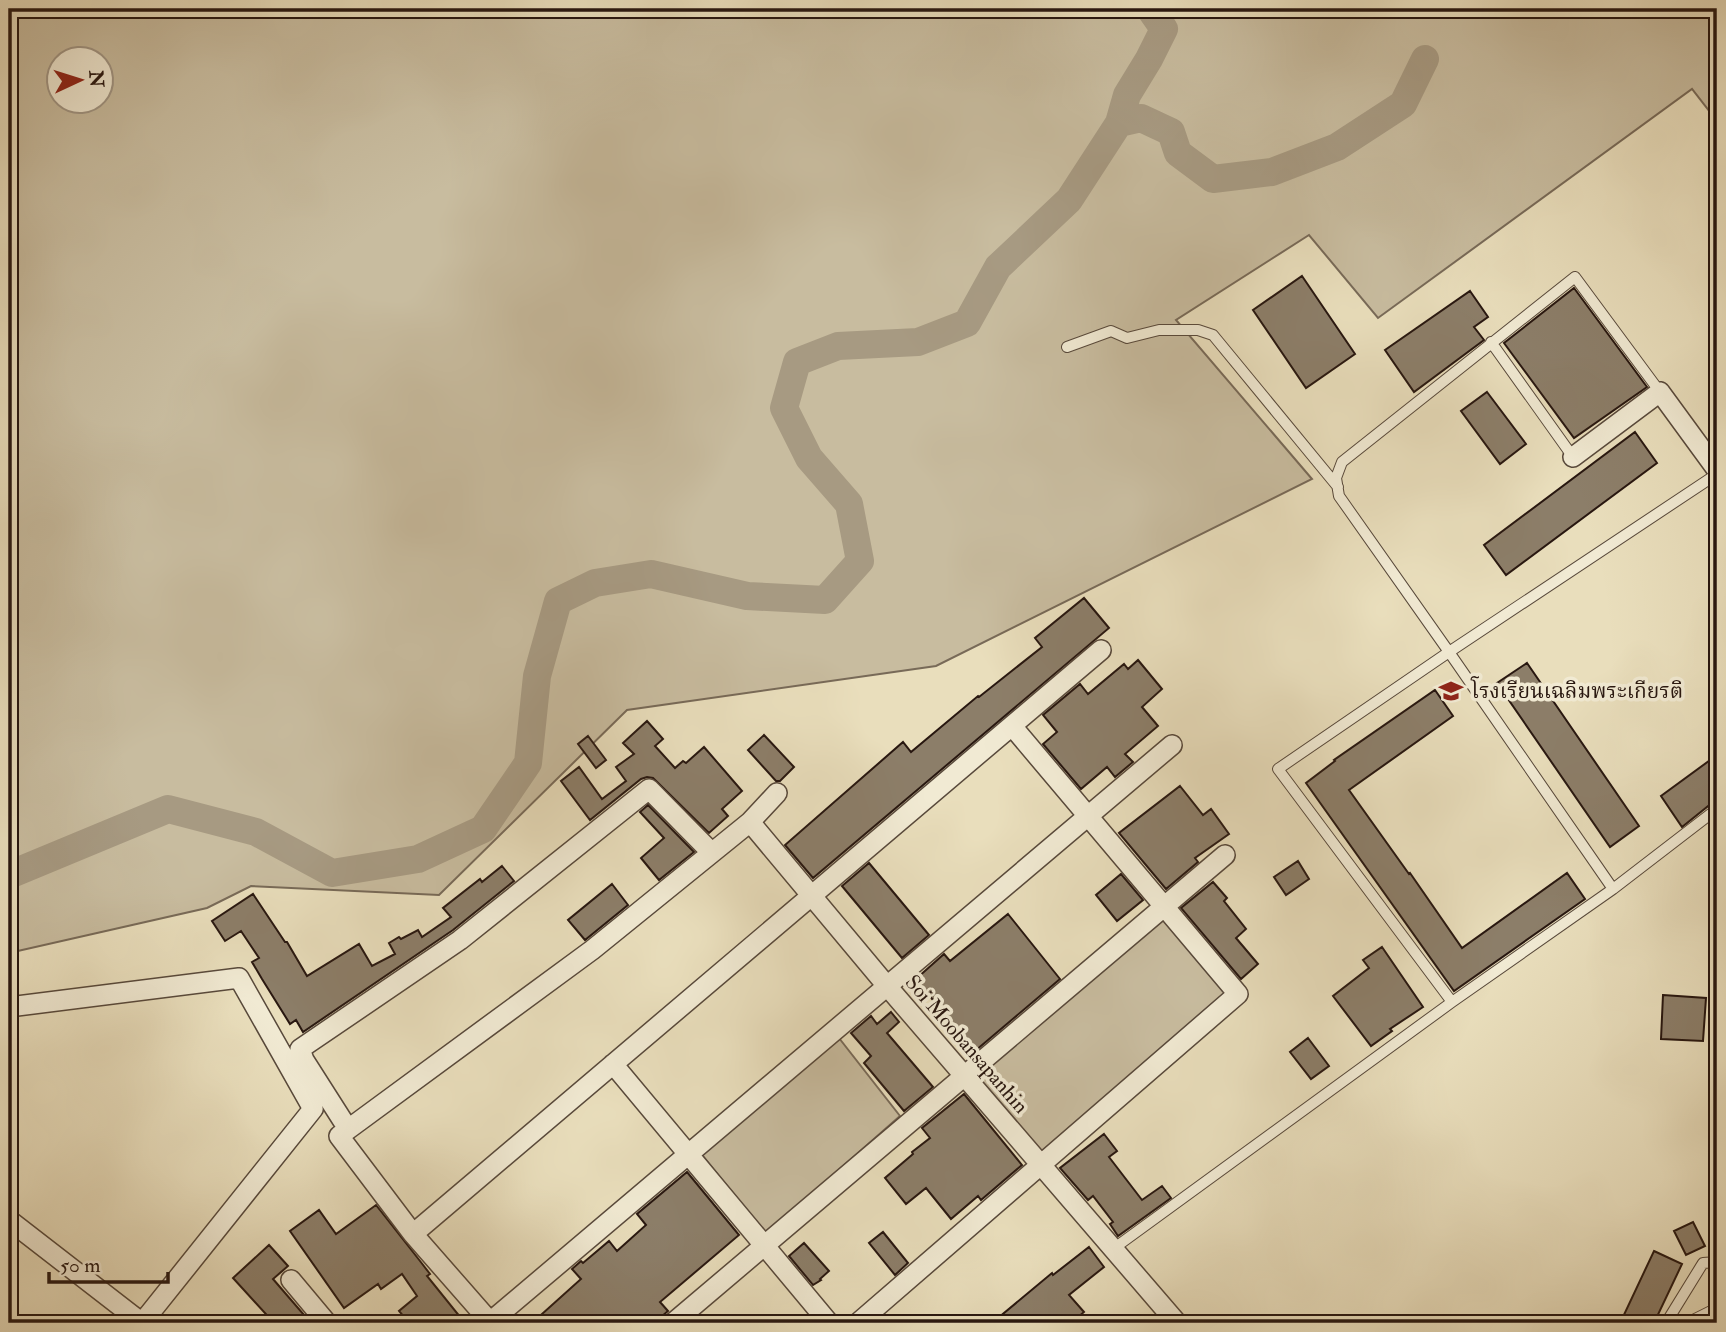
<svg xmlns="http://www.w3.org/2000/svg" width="1726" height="1332" viewBox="0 0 1726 1332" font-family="'IM FELL Double Pica','Noto Serif Thai',serif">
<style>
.green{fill:#c8bc9f;stroke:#786a58;stroke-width:2;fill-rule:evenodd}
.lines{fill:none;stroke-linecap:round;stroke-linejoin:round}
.river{stroke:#a79a82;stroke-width:28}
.building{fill:#8c7e69;stroke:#281710;stroke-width:2}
.lane-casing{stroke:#58493b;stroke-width:12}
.street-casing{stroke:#58493b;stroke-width:22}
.lane{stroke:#f1ead3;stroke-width:10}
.street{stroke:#f1ead3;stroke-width:19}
.labels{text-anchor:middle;stroke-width:7;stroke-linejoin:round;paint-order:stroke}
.poi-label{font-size:21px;fill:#281710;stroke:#f1ead3;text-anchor:start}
.street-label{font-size:21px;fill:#281710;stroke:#f1ead3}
</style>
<rect width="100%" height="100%" fill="#e9debc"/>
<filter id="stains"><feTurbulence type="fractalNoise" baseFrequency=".00286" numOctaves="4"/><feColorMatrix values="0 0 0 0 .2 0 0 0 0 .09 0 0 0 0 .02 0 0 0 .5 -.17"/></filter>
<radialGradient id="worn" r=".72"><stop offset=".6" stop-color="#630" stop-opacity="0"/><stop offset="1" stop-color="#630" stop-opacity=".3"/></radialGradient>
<!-- green -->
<path class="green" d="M9,9H1717V121L1692,89L1378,318L1309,235L1176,320L1312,479L936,666L627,710L439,895L251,886L207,908L9,953ZM60,60H102V102H60Z
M1165,916L1228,994L1041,1152L976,1076Z
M839,1038L900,1116L766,1234L702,1155Z"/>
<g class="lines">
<!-- river -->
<path class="river" d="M1119,123L1127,95L1149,59L1164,29L1150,9
M9,875L168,809L256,832L332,873L418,859L483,829L528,763L537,676L558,601L595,583L651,574L747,596L825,600L860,561L849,504L809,458L784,408L797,362L838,346L918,342L967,323L998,267L1069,200L1119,123L1141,118L1171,132L1178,153L1213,179L1272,172L1337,147L1403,104L1425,59"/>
</g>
<!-- building -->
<path class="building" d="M1302,276L1355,354L1306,388L1253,310Z
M1574,288L1647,387L1574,438L1504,343Z
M1470,291L1488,317L1474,327L1484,340L1414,392L1385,350Z
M1487,392L1526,444L1500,464L1461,411Z
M1635,432L1657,463L1506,575L1484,545Z
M1084,598L1109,628L813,878L785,845L903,742L911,752L978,696L979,697L1042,647L1035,638Z
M1138,660L1162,689L1142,707L1158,726L1125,754L1133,762L1115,777L1107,767L1081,789L1043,744L1057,732L1043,715L1080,684L1088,694L1124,664L1128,669Z
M1527,663L1639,826L1610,847L1497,683Z
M1435,690L1453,716L1349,790L1409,874L1410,873L1462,948L1567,873L1585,899L1454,991L1306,783L1335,761L1334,760Z
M647,721L663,739L655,746L675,768L683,761L686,763L704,747L742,791L722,809L728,816L709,833L653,778L647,777L641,779L590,820L561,781L579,767L602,799L626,781L616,767L634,754L623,743Z
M764,735L794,767L780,781H776L748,750Z
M588,736L606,760L596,768L578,744Z
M1717,755V802L1712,803L1682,827L1661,796Z
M1180,786L1203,815L1211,809L1229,834L1195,858L1198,862L1166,889L1119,833Z
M648,805L694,852L659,880L641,858L664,838L640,812Z
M1298,861L1309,879L1286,895L1274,877Z
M869,863L929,935L902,958L842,886Z
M502,866L514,881L453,930L303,1032L296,1020L290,1024L262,979L252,962L259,958L241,931L225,941L212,921L253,894L285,942H287L307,976L359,944L372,966L395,954L389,943L399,937L401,939L418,930L422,937L451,917L443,908L480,879L482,882Z
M1121,874L1143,900L1117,921L1096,895Z
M1213,882L1227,898L1224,901L1246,929L1236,938L1258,964L1241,979L1181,908Z
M612,884L628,905L585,940L568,920Z
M1008,914L1060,979L975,1051L928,994L920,1001L908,986L944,954L950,961Z
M1382,947L1423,1007L1390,1029L1392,1031L1371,1046L1333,996L1369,968L1363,960Z
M1663,995L1706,998L1703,1041L1661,1039Z
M891,1012L899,1022L887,1033L933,1087L904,1111L864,1063L871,1056L851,1033L871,1016L877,1024Z
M1308,1038L1329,1066L1311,1079L1290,1052Z
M964,1094L1022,1165L981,1200L978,1196L951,1219L926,1188L906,1204L885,1178L913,1154L912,1152L930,1138L922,1128Z
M1104,1134L1117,1151L1109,1157L1142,1200L1162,1186L1171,1198L1118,1236L1110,1224L1113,1222L1093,1196L1088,1200L1060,1168Z
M687,1172L739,1235L660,1302L668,1311L654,1323H532L581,1279L572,1269L581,1261L583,1263L609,1241L617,1251L646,1225L637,1214Z
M376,1205L420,1261L430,1274L427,1276L465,1323H409L399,1311L417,1296L402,1274L381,1289L378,1284L344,1308L290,1231L319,1210L336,1234Z
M1693,1222L1705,1246L1686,1255L1674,1231Z
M883,1232L908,1263L895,1275L869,1243Z
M804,1243L829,1271L820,1279L821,1280L813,1285L789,1256Z
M269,1245L288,1266L273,1279L311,1323H274L233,1278Z
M1089,1247L1104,1267L1069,1295L1084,1312L1071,1323H992L1052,1273L1053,1275Z
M1654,1251L1682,1264L1654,1323H1631L1622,1319Z"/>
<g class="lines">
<!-- lane casing -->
<g class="lane-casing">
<path id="lane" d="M1491,342L1573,457
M1067,347L1111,331L1127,338L1159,330H1198L1213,335L1338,487
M1613,889L1449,652L1339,496L1336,478L1342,462L1575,277L1660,392
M1452,1002L1278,769L1449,652L1717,474
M1113,1249L1452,1002L1613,889L1717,809
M1666,1323L1703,1263L1717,1262
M1687,1323L1717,1308"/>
</g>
<!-- street casing -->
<g class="street-casing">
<path id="street" d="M1573,457L1660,392L1717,470
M777,793L750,822L887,986L1177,1323
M9,1007L239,978L313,1109L142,1323
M613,1064L829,1323
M348,1129L304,1060L300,1049L460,940L649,789L711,852
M9,1220L142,1323
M413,1234L1101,650
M291,1280L327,1323
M489,1323L1172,745
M491,1323L413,1234L339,1136L592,950L750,822
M673,1323L1225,855
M858,1323L1238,994L1012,726"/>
</g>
<!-- lane -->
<use href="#lane" class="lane"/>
<!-- street -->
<use href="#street" class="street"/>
</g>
<!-- icons -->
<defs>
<g id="school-bare" transform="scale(1.89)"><path d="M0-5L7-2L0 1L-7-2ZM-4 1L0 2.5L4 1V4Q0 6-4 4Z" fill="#8f2418" stroke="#f1ead3" stroke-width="2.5" paint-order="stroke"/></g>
</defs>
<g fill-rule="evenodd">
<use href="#school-bare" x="1451" y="691"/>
</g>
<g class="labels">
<!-- poi labels -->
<g class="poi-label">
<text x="1471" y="698">โรงเรียนเฉลิมพระเกียรติ</text>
</g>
<!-- street labels -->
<g class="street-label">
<text transform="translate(967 1044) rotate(49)" y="7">Soi Moobansapanhin</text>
</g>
</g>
<!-- margin -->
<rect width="1726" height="1332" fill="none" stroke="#e9debc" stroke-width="35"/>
<rect x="10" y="10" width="1705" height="1311" fill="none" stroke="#281710" stroke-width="3.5"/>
<rect x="18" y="18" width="1691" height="1297" fill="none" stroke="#281710" stroke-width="2"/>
<!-- north arrow -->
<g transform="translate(80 80) rotate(86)"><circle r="33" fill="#f1ead3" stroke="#a19685" stroke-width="2"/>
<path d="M0-5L12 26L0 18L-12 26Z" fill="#8f2418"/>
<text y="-10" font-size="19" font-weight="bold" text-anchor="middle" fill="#281710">N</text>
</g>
<!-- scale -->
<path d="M49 1272v10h119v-10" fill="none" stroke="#281710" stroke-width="3.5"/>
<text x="60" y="1272" font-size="21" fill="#281710" stroke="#f1ead3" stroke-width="5" paint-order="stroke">50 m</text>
<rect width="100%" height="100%" filter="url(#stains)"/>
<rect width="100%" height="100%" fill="url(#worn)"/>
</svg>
